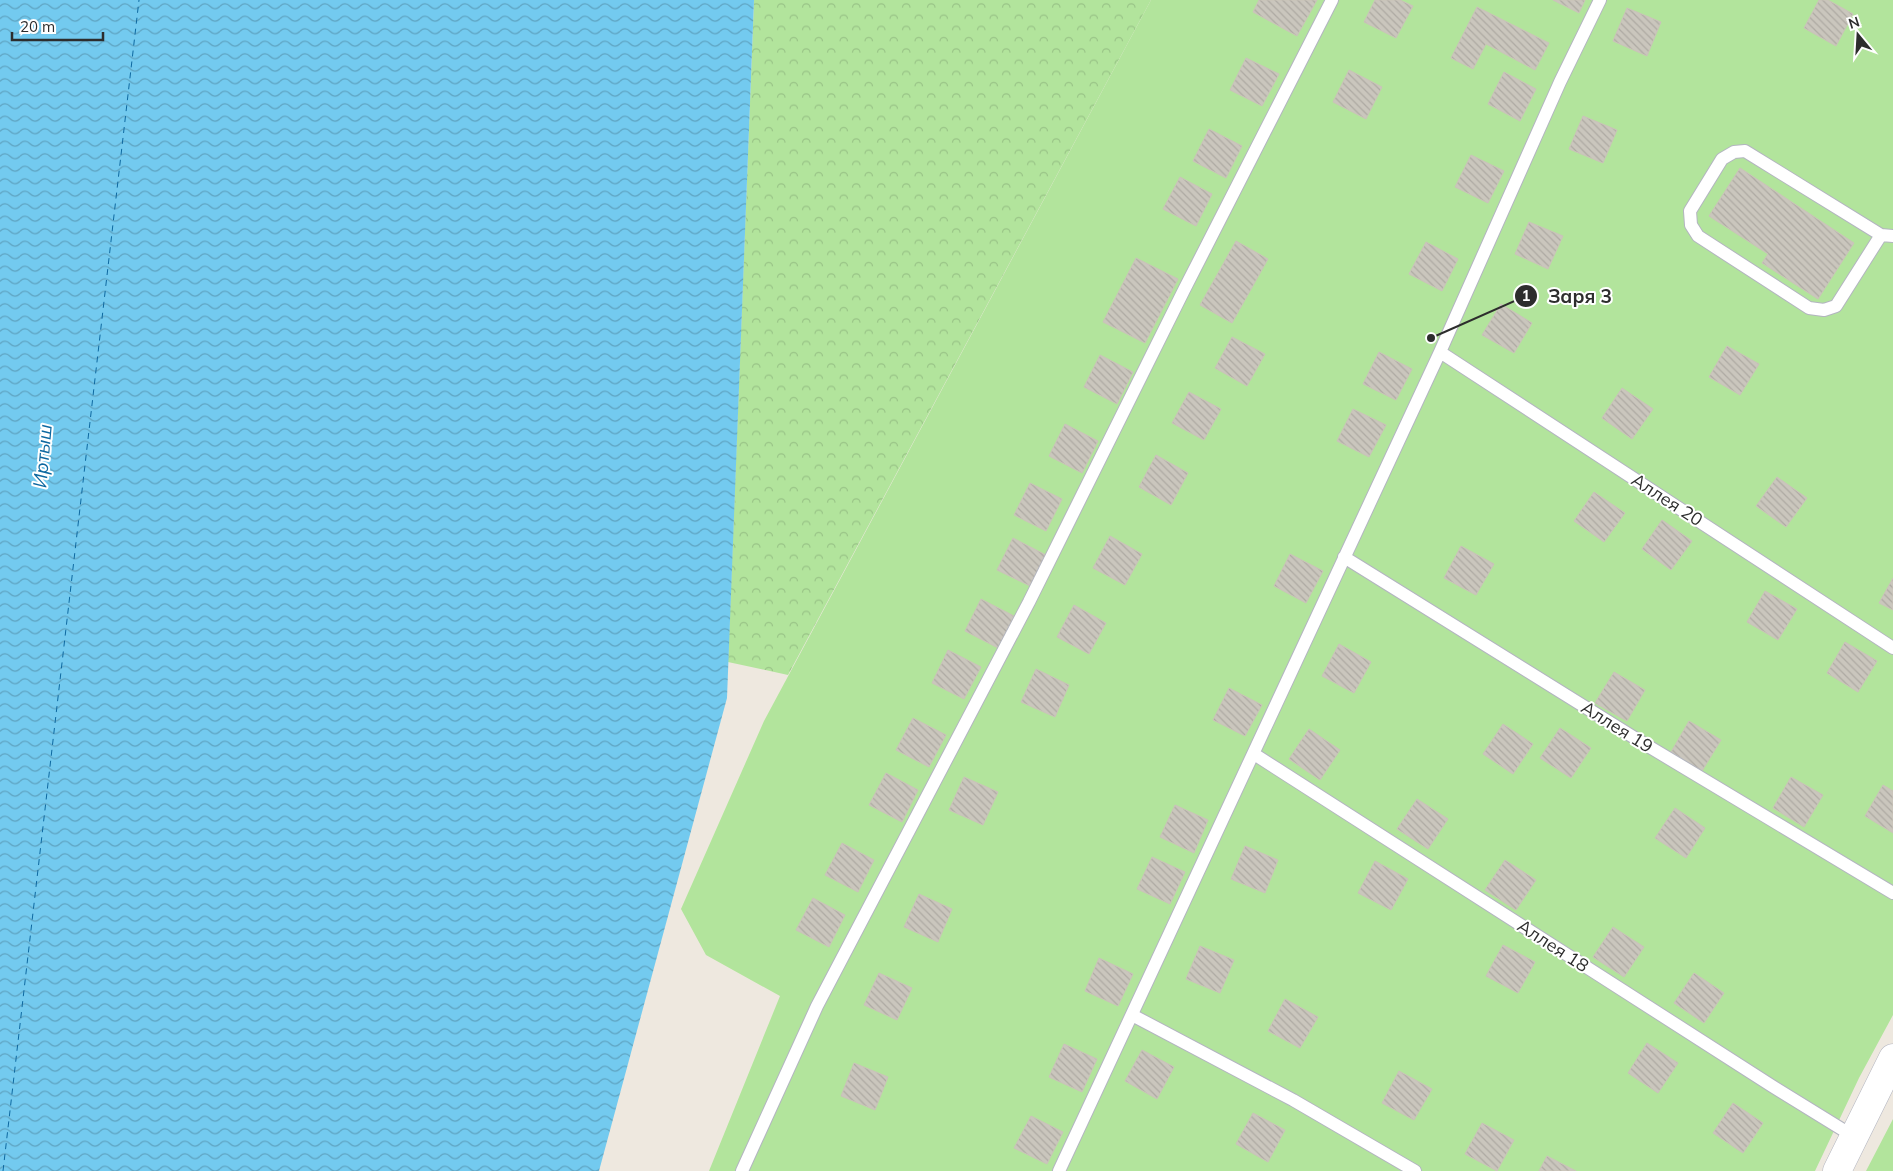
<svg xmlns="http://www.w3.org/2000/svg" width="1893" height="1171" viewBox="0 0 1893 1171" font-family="Mulish,sans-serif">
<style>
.forest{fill:url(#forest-crowns)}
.garden{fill:#b2e49c}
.water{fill:url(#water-waves)}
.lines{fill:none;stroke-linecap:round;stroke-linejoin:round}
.ferry{stroke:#0d68a0;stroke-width:1;stroke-dasharray:6 5;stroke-linecap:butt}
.building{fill:url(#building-back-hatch);stroke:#cac4b8}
.lane-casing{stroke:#b3b5c0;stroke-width:14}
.secondary-casing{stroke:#b3b5c0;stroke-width:29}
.lane{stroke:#fff;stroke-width:12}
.secondary{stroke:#fff;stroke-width:28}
.labels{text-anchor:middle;stroke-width:4;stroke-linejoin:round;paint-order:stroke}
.street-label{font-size:18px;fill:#2d2d2d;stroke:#fff}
.water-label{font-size:19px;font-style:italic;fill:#0d68a0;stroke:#fff}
.leader{fill:none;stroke:#2d2d2d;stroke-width:2}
.callout-dot{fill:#2d2d2d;stroke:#fff;stroke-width:2}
.mark-label{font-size:15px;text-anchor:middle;font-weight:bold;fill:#fff}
.callout-label{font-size:19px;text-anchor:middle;font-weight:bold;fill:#2d2d2d;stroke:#fff;stroke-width:4;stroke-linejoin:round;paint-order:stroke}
</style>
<defs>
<pattern id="forest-crowns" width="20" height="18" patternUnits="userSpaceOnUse" patternTransform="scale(1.25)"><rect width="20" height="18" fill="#b2e49c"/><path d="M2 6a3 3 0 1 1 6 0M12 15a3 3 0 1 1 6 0" fill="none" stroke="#99c487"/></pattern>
<pattern id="water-waves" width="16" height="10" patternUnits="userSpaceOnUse" patternTransform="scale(1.25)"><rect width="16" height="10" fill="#73caef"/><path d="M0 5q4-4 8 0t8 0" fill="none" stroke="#5fa4c2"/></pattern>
<pattern id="building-back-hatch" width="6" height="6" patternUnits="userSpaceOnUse" patternTransform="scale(1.25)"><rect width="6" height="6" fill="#cac6bd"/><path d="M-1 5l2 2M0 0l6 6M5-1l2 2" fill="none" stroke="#aeaaa3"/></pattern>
</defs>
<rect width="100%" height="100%" fill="#eee8df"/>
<!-- forest -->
<path class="forest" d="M754,0H1151L788,675L728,662Z"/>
<!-- garden -->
<path class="garden" d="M1151,0H1893V1015L1859,1078L1815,1171H709L780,996L706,955L681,909L764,721Z
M1893,1119V1171H1866Z"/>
<!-- water -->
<path class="water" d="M0,0H754L727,698L599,1171H0Z"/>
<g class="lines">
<!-- ferry -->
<path class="ferry" d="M3,1171L139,0"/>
</g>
<!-- building -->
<path class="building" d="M1259,0H1317L1297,36L1253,12Z
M1375,0H1400L1413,6L1396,38L1364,22Z
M1553,0H1585L1579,13Z
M1819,0H1828L1853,14L1836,46L1804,28Z
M1477,7L1549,43L1535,70L1486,44L1473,69L1451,58Z
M1627,8L1661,22L1647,56L1613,41Z
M1246,58L1279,74L1262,106L1230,90Z
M1349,70L1382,87L1366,119L1333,102Z
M1504,72L1536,89L1520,121L1488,104Z
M1583,116L1617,130L1603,163L1569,149Z
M1209,129L1242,146L1226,178L1193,161Z
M1471,155L1504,171L1488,203L1455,187Z
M1740,168L1854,243L1818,299L1762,263L1768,254L1709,216Z
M1180,177L1212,194L1196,226L1163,209Z
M1529,222L1563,236L1548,269L1515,254Z
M1236,241L1268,259L1232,323L1200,305Z
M1426,242L1458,259L1442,291L1409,274Z
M1136,258L1178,279L1145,343L1103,322Z
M1501,304L1532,323L1514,353L1482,335Z
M1232,337L1265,354L1247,386L1215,368Z
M1727,346L1759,364L1740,395L1709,377Z
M1379,352L1412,369L1396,400L1363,384Z
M1100,355L1133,372L1117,404L1084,387Z
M1622,388L1653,409L1632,439L1602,418Z
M1189,392L1221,409L1204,440L1172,423Z
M1353,409L1386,425L1369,457L1337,441Z
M1065,424L1098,441L1082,473L1049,456Z
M1156,455L1188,473L1171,505L1139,487Z
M1777,477L1807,498L1786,527L1756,506Z
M1030,483L1062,499L1046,531L1014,515Z
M1594,492L1625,513L1604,542L1574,521Z
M1662,520L1692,541L1671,570L1642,549Z
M1110,536L1142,554L1125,585L1093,568Z
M1013,538L1046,555L1030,586L997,570Z
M1461,546L1494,564L1476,595L1444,578Z
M1290,554L1323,571L1306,603L1274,586Z
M1893,578V610L1879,603Z
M1765,591L1797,609L1778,640L1747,622Z
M981,599L1014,616L998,648L965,631Z
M1074,605L1106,623L1089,654L1057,637Z
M1845,642L1877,661L1858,692L1827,673Z
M1339,644L1371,662L1354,693L1322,676Z
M948,650L981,667L964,699L932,683Z
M1036,669L1069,685L1055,717L1021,702Z
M1614,672L1645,690L1627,721L1595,703Z
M1229,688L1262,705L1245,736L1213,720Z
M913,718L946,735L929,767L896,750Z
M1689,721L1721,740L1702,771L1671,752Z
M1503,724L1533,744L1513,774L1483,754Z
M1560,728L1591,748L1571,778L1540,758Z
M1309,729L1340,750L1320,780L1289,759Z
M886,773L918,790L902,822L869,805Z
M964,777L998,792L983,825L949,810Z
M1791,777L1823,795L1804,827L1773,808Z
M1883,785L1893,791V833L1865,816Z
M1417,799L1448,819L1428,849L1397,829Z
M1175,805L1208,820L1194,853L1160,837Z
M1675,808L1705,828L1686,858L1655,838Z
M842,843L874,860L858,892L825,875Z
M1245,846L1278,860L1265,893L1231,879Z
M1152,857L1185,872L1170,904L1137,889Z
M1505,860L1536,880L1516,910L1485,890Z
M1375,861L1408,879L1391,910L1358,893Z
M919,894L952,909L938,942L904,927Z
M813,898L845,915L829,947L796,930Z
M1613,927L1644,947L1624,977L1593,957Z
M1503,945L1535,962L1518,993L1486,976Z
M1200,946L1234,960L1220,993L1186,979Z
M1099,958L1133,974L1118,1006L1085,991Z
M879,973L912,988L897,1020L864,1005Z
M1694,973L1724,993L1704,1023L1674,1003Z
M1285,999L1318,1017L1300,1048L1268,1031Z
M1647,1043L1678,1063L1658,1093L1628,1073Z
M1064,1044L1097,1059L1082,1092L1049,1077Z
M1142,1050L1174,1067L1157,1099L1125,1081Z
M854,1063L888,1077L875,1110L841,1096Z
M1399,1071L1432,1089L1414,1120L1382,1103Z
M1733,1103L1763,1123L1743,1153L1713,1133Z
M1253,1113L1285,1130L1268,1162L1236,1144Z
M1031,1116L1063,1132L1047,1164L1014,1148Z
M1482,1123L1514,1140L1497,1171L1465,1154Z
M1547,1156L1576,1171H1539Z"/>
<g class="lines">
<!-- lane casing -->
<g class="lane-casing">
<path id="lane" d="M1881,235L1836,306L1824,310L1809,308L1698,236L1691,225L1690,211L1722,159L1734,152L1745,151L1881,235L1893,236
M1440,352L1893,648
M1344,557L1638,740L1893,893
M1254,754L1772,1086L1853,1136
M1132,1015L1293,1100L1415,1171
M742,1171L817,1006L1029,602L1184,290L1332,0
M1059,1171L1440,352L1560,82L1600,0"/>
</g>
<!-- secondary casing -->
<g class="secondary-casing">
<path id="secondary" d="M1837,1171L1893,1058"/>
</g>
<!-- lane -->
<use href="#lane" class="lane"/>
<!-- secondary -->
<use href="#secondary" class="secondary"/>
</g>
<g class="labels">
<!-- street labels -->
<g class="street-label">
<text transform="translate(1667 500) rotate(33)" y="6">Аллея 20</text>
<text transform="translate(1617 727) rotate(32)" y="6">Аллея 19</text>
<text transform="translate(1553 946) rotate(33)" y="6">Аллея 18</text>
</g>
<!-- water labels -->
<g class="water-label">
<text transform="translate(42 456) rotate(-85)" y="7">Иртыш</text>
</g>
</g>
<!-- callouts -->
<path class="leader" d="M1431 338L1526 296"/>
<g class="callout-dot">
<circle cx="1431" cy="338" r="5"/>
<circle cx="1526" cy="296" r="12"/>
</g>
<g class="mark-label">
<text x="1526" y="301">1</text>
</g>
<g class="callout-label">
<text x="1580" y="303">Заря 3</text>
</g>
<!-- north arrow -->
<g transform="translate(1858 35) rotate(342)" stroke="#ffffff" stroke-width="4" paint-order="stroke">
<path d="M0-4L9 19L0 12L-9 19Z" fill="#2d2d2d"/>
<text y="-8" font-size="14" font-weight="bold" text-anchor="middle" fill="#2d2d2d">N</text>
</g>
<!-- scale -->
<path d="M12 32v8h91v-8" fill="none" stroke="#2d2d2d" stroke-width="2.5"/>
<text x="20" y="32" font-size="15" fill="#2d2d2d" stroke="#ffffff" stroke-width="4" paint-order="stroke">20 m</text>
</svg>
